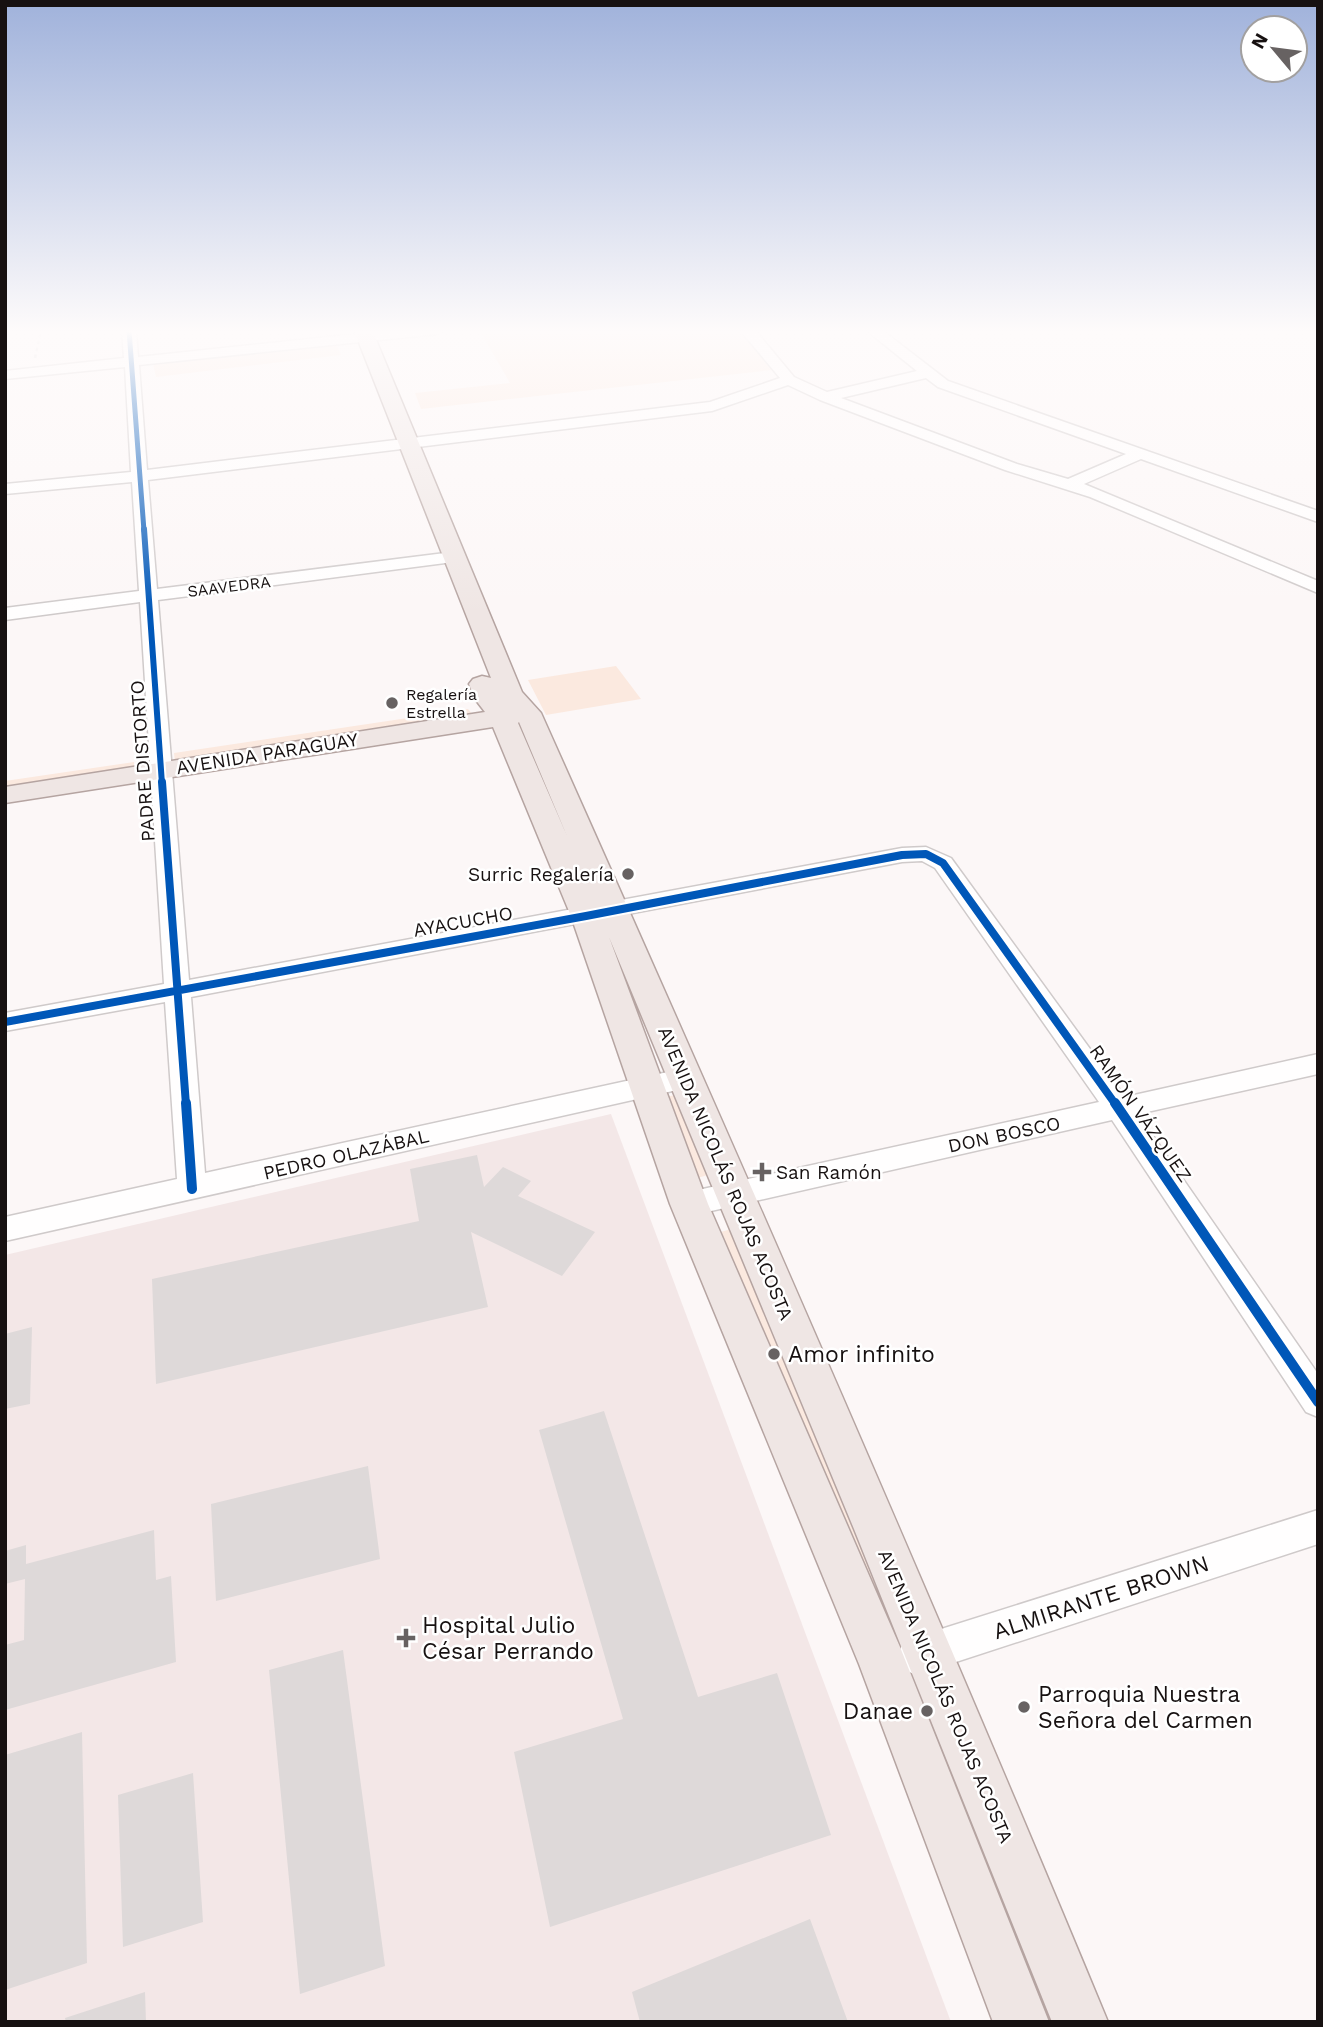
<svg xmlns="http://www.w3.org/2000/svg" width="1323" height="2027" viewBox="0 0 1323 2027" font-family="'Work Sans',sans-serif">
<style>
.built{fill:#f3e7e7}
.green{fill:#fbe9df}
.building{fill:#ded9d9}
.lines{fill:none;stroke-linecap:round;stroke-linejoin:round}
.minor-casing{stroke:#cfcaca;stroke-width:3}
.major-casing{stroke:#b5a4a1;stroke-width:3}
.path{stroke:#d2d1d1;stroke-width:2.5;stroke-dasharray:3.5 3.5;stroke-linecap:butt}
.minor{fill:#fffefe;fill-rule:evenodd}
.major{fill:#efe6e4;fill-rule:evenodd}
.cycleway-far3-casing{stroke:#fff;stroke-width:8}
.cycleway-far2-casing{stroke:#fff;stroke-width:10}
.cycleway-far1-casing{stroke:#fff;stroke-width:12}
.cycleway-casing{stroke:#fff;stroke-width:15}
.cycleway-far3{stroke:#0057b8;stroke-width:5}
.cycleway-far2{stroke:#0057b8;stroke-width:6}
.cycleway-far1{stroke:#0057b8;stroke-width:8}
.cycleway{stroke:#0057b8;stroke-width:10}
.poi-dot{fill:#676262;stroke:#fff;stroke-width:2.5}
.labels{text-anchor:middle;stroke-width:5;stroke-linejoin:round;paint-order:stroke}
.far-street-label{font-size:16px;fill:#171111;stroke:#fff}
.far-poi-label{font-size:16px;fill:#171111;stroke:#fff;text-anchor:start}
.street-label{font-size:19px;fill:#171111;stroke:#fff}
.poi-label{font-size:19px;fill:#171111;stroke:#fff;text-anchor:end}
.near-poi-label{font-size:23px;fill:#171111;stroke:#fff;text-anchor:start}
.near-street-label{font-size:23px;fill:#171111;stroke:#fff}
</style>
<rect width="100%" height="100%" fill="#fcf7f7"/>
<!-- built -->
<path class="built" d="M611,1114L951,2022H5V1255Z"/>
<!-- green -->
<path class="green" d="M501,330H738L772,370L421,409L415,393L510,383L481,333Z
M335,342L341,355L156,377L153,364Z
M616,666L641,699L546,715L528,680Z
M468,709L472,714L470,716L175,762L174,753Z
M134,762V771L5,790V781Z
M681,1094L712,1174L697,1178L665,1097Z
M731,1229L904,1624L883,1630L714,1234Z"/>
<!-- building -->
<path class="building" d="M477,1155L484,1187L503,1167L531,1181L518,1196L595,1232L562,1276L471,1232L488,1307L156,1384L152,1279L419,1221L410,1169Z
M32,1327L30,1404L5,1409V1334Z
M604,1411L698,1697L777,1673L831,1835L550,1927L514,1752L623,1719L539,1430Z
M368,1466L380,1559L216,1601L211,1504Z
M154,1530L156,1580L171,1576L176,1662L5,1710V1645L24,1640L25,1579L5,1584V1551L26,1545V1564Z
M343,1650L385,1966L300,1994L269,1670Z
M82,1732L87,1963L5,1990V1755Z
M193,1773L203,1922L123,1947L118,1795Z
M810,1919L848,2022H640L632,1992Z
M145,1992L146,2022H66L65,2018Z"/>
<g class="lines">
<!-- minor casing -->
<g class="minor-casing">
<path id="minor" d="M122,330H136L138,357L394,330H445L438,334L139,365L147,470L710,402L780,378L740,330H755L794,377L827,392L917,371L866,330H882L948,381L1318,511V522L1141,459L1084,484L1318,581V593L1090,497L1005,470L820,400L788,385L712,411L148,480L157,589L453,552L462,557L453,562L158,600L189,980L902,848L926,847L951,858L1125,1097L1318,1054V1074L1138,1114L1318,1374V1417L1306,1412L1112,1120L689,1216L678,1212L674,1204L678,1196L689,1192L1099,1102L935,868L922,861L902,862L191,997L205,1173L686,1068L696,1071L700,1078L696,1085L686,1088L5,1241V1217L177,1179L165,1002L5,1031V1013L164,984L140,602L5,620V608L139,591L132,482L5,494V484L131,472L125,367L5,379V371L124,358ZM926,378L938,387L1126,454L1068,479L1017,464L841,398Z
M1318,1510V1544L916,1675L903,1669L897,1656L903,1643L916,1637Z"/>
</g>
<!-- major casing -->
<g class="major-casing">
<path id="major" d="M354,330H372L522,692L541,713C735,1147 926,1583 1108,2022H1052L854,1529L609,937L708,1204L900,1647L1049,2022H993L859,1664L670,1204L571,916L493,727L5,803V787L485,712L475,699L469,684L473,679L482,676L491,678ZM519,722L567,836L518,723Z"/>
</g>
<!-- path -->
<path class="path" d="M35,358L41,330"/>
<!-- minor -->
<use href="#minor" class="minor"/>
<!-- major -->
<use href="#major" class="major"/>
<!-- cycleway-far3 casing -->
<g class="cycleway-far3-casing">
<path id="cycleway-far3" d="M129,330L144,531"/>
</g>
<!-- cycleway-far2 casing -->
<g class="cycleway-far2-casing">
<path id="cycleway-far2" d="M144,529L162,784"/>
</g>
<!-- cycleway-far1 casing -->
<g class="cycleway-far1-casing">
<path id="cycleway-far1" d="M162,782L186,1105
M5,1022L586,916L902,855L926,854L943,863L1116,1105"/>
</g>
<!-- cycleway casing -->
<g class="cycleway-casing">
<path id="cycleway" d="M186,1103L192,1189
M1115,1103L1318,1402"/>
</g>
<!-- cycleway-far3 -->
<use href="#cycleway-far3" class="cycleway-far3"/>
<!-- cycleway-far2 -->
<use href="#cycleway-far2" class="cycleway-far2"/>
<!-- cycleway-far1 -->
<use href="#cycleway-far1" class="cycleway-far1"/>
<!-- cycleway -->
<use href="#cycleway" class="cycleway"/>
</g>
<!-- sky -->
<linearGradient id="sky" x2="0" y2="1"><stop stop-color="#a0b2db"/><stop offset="0.54" stop-color="#fefbfb"/><stop offset="1" stop-color="#fefbfb" stop-opacity="0"/></linearGradient>
<rect width="1323" height="614" fill="url(#sky)"/>
<!-- markers -->
<g class="poi-dot">
<circle cx="392" cy="703" r="7"/>
<circle cx="628" cy="874" r="7"/>
<path d="M758.5 1161.5h7v7h7v7h-7v7h-7v-7h-7v-7h7z"/>
<circle cx="774" cy="1354" r="7"/>
<path d="M402.5 1627.5h7v7h7v7h-7v7h-7v-7h-7v-7h7z"/>
<circle cx="1024" cy="1707" r="7"/>
<circle cx="927" cy="1711" r="7"/>
</g>
<g class="labels">
<!-- far-street labels -->
<g class="far-street-label">
<text transform="translate(229 586) rotate(-7)" y="6">SAAVEDRA</text>
</g>
<!-- far-poi labels -->
<g class="far-poi-label">
<text x="406" y="700">Regalería<tspan x="406" dy="18">Estrella</tspan></text>
</g>
<!-- street labels -->
<g class="street-label">
<text transform="translate(267 753) rotate(-9)" y="7">AVENIDA PARAGUAY</text>
<text transform="translate(142 761) rotate(-94)" y="7">PADRE DISTORTO</text>
<text transform="translate(463 921) rotate(-10)" y="7">AYACUCHO</text>
<text transform="translate(1141 1113) rotate(55)" y="7">RAMÓN VÁZQUEZ</text>
<text transform="translate(1004 1134) rotate(-12)" y="7">DON BOSCO</text>
<text transform="translate(346 1154) rotate(-13)" y="7">PEDRO OLAZÁBAL</text>
<text transform="translate(726 1173) rotate(67)" y="7">AVENIDA NICOLÁS ROJAS ACOSTA</text>
<text transform="translate(946 1696) rotate(67)" y="7">AVENIDA NICOLÁS ROJAS ACOSTA</text>
</g>
<!-- poi labels -->
<g class="poi-label">
<text x="614" y="881">Surric Regalería</text>
<text x="776" y="1179" text-anchor="start">San Ramón</text>
</g>
<!-- near-poi labels -->
<g class="near-poi-label">
<text x="788" y="1362">Amor infinito</text>
<text x="422" y="1633">Hospital Julio<tspan x="422" dy="26">César Perrando</tspan></text>
<text x="1038" y="1702">Parroquia Nuestra<tspan x="1038" dy="26">Señora del Carmen</tspan></text>
<text x="913" y="1719" text-anchor="end">Danae</text>
</g>
<!-- near-street labels -->
<g class="near-street-label">
<text transform="translate(1101 1597) rotate(-18)" y="8">ALMIRANTE BROWN</text>
</g>
</g>
<!-- border -->
<rect width="1323" height="2027" fill="none" stroke="#171111" stroke-width="14"/>
<!-- north arrow -->
<g transform="translate(1274 49) rotate(299)"><circle r="33" fill="#ffffff" stroke="#a2a0a0" stroke-width="2"/>
<path d="M0-5L12 26L0 18L-12 26Z" fill="#676262"/>
<text y="-10" font-size="19" font-weight="bold" text-anchor="middle" fill="#171111">N</text>
</g>
</svg>
